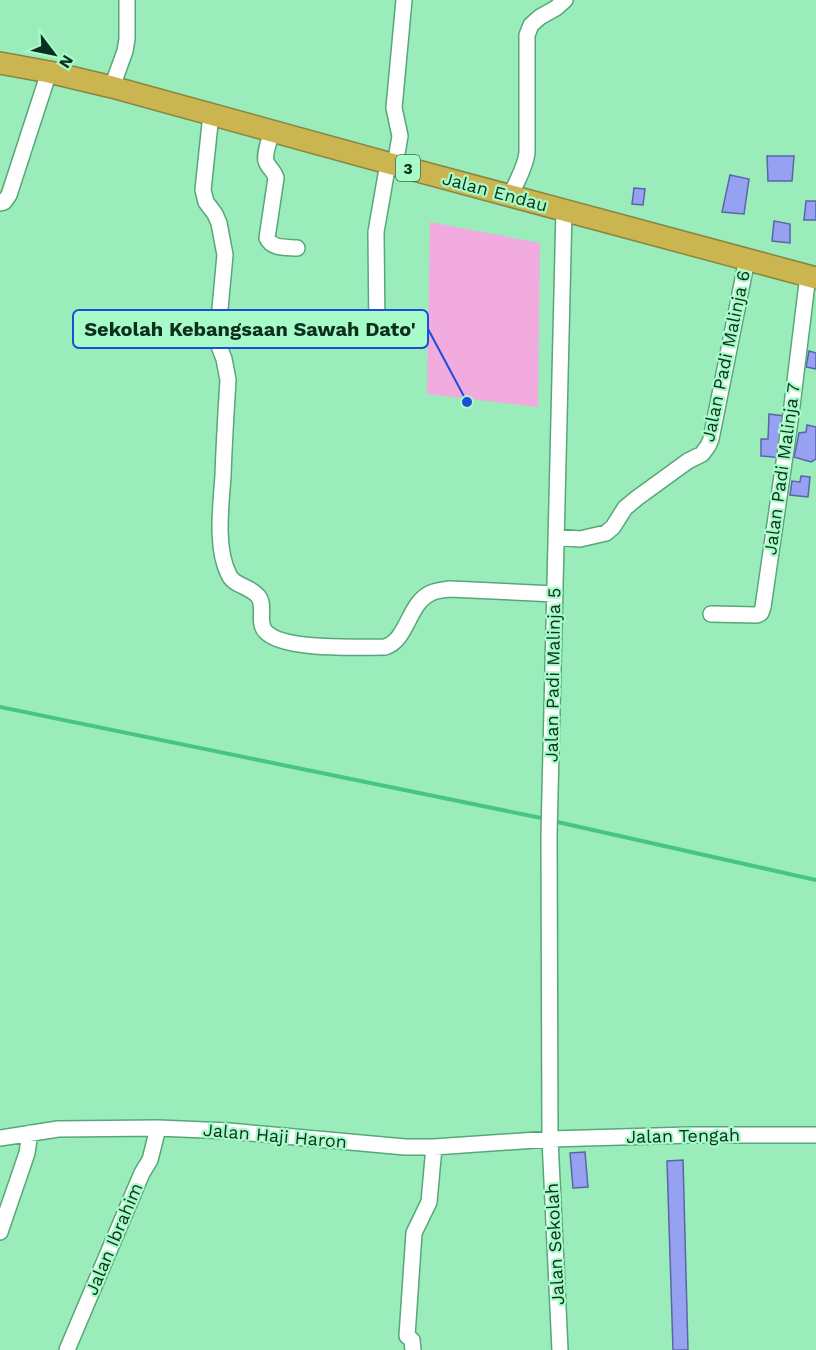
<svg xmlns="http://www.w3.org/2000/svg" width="816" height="1350" viewBox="0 0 816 1350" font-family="'Work Sans',sans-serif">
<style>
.green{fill:#f1abde}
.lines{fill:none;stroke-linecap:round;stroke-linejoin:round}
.stream{stroke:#48c584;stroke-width:4}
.building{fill:#96a1f1;stroke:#5c64a8;stroke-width:1.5}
.minor-casing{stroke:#56a779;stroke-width:18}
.highway-casing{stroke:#88863f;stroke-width:24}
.minor{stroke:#fff;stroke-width:15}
.highway{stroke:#cbb551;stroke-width:21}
.labels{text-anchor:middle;stroke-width:4.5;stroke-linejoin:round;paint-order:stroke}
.shield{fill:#a7fbc8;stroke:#3b6d51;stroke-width:1.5}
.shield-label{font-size:16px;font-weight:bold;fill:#0d301e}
.street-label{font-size:18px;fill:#0d301e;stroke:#a7fbc8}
.leader{fill:none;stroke:#1d4ed8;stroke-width:2}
.callout-dot{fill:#1d4ed8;stroke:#a7fbc8;stroke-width:2}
.callout{fill:#a7fbc8;stroke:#1d4ed8;stroke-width:2}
.callout-label{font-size:20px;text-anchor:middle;font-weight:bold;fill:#0d301e}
</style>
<rect width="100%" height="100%" fill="#9aedbb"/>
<!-- green -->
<path class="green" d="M430,222L540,243L538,407L427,394Z"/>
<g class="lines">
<!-- stream -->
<path class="stream" d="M0,707L546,819
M553,821L816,880"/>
</g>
<!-- building -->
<path class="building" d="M767,156H794L792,181H768Z
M730,175L749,179L744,214L722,212Z
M634,188L645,189L643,205L632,204Z
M806,201H816V220H804Z
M774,221L790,224V243L772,241Z
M809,351L816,353V369L806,367Z
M769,414L785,416L782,458L761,456V439H768Z
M807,425L816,427V459L811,462L794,457L799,433L806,432Z
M801,476L810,477L808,497L790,495L792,481L800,482Z
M585,1152L588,1187L573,1188L570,1153Z
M683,1160L688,1350H673L667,1161Z"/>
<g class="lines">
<!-- minor casing -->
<g class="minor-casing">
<path id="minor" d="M112,87L125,51L127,39V0
M211,114L203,190L206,202L215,214L219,223L225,255L218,330L219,346L224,359L228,380C226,412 224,444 223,476C221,505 215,548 229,575C234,586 250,586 258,596C266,606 257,621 265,631C282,651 358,647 385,647C408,640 408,603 431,593C437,590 444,590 450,589L555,594
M272,131C270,139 264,153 266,161C268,168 274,170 276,178L267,238C272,249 286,247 297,248
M395,165L400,136L394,108L404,0
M511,196C516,181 525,169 527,153V35L531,25L540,17L556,8L565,0
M0,203L4,202L9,195L49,72
M377,333L376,232L388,163
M556,537L580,539L606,533L613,527L625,508L637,498L688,461L702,454L708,446L711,439L747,259
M711,614L757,615L761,613L763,607L791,414L808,275
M0,1138L58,1129L158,1128L229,1131L405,1147H434L550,1139L690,1135H816
M0,1232L27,1153L30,1133
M67,1350L142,1173L150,1160L158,1128
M413,1350L412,1340L407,1336L414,1233L429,1202L434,1147
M560,1350L550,1139L549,835L564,210"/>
</g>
<!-- highway casing -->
<g class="highway-casing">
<path id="highway" d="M0,63L49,72L112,87L388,163L816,278"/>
</g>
<!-- minor -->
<use href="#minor" class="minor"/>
<!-- highway -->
<use href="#highway" class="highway"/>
</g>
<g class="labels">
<!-- shield labels -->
<rect class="shield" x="396" y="155" width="24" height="26" rx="4.5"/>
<g class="shield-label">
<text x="408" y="174">3</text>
</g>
<!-- street labels -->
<g class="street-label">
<text transform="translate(495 192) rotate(15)" y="6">Jalan Endau</text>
<text transform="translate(726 356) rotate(-78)" y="6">Jalan Padi Malinja 6</text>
<text transform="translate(782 469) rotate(-82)" y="6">Jalan Padi Malinja 7</text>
<text transform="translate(553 675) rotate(-89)" y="6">Jalan Padi Malinja 5</text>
<text transform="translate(275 1136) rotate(5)" y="6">Jalan Haji Haron</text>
<text transform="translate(683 1136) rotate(-1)" y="6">Jalan Tengah</text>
<text transform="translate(114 1239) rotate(-67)" y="6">Jalan Ibrahim</text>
<text transform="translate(555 1244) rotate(-93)" y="6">Jalan Sekolah</text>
</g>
</g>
<!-- callouts -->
<path class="leader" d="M467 402L428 329"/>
<circle class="callout-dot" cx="467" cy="402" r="6"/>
<rect class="callout" x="73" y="310" width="355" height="38" rx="6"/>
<g class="callout-label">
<text x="250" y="336">Sekolah Kebangsaan Sawah Dato'</text>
</g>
<!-- north arrow -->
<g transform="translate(54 54) rotate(122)" stroke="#a7fbc8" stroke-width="4.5" paint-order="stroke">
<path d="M0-4.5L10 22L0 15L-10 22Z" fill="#0d301e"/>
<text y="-9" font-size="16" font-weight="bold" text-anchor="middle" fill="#0d301e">N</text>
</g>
</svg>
